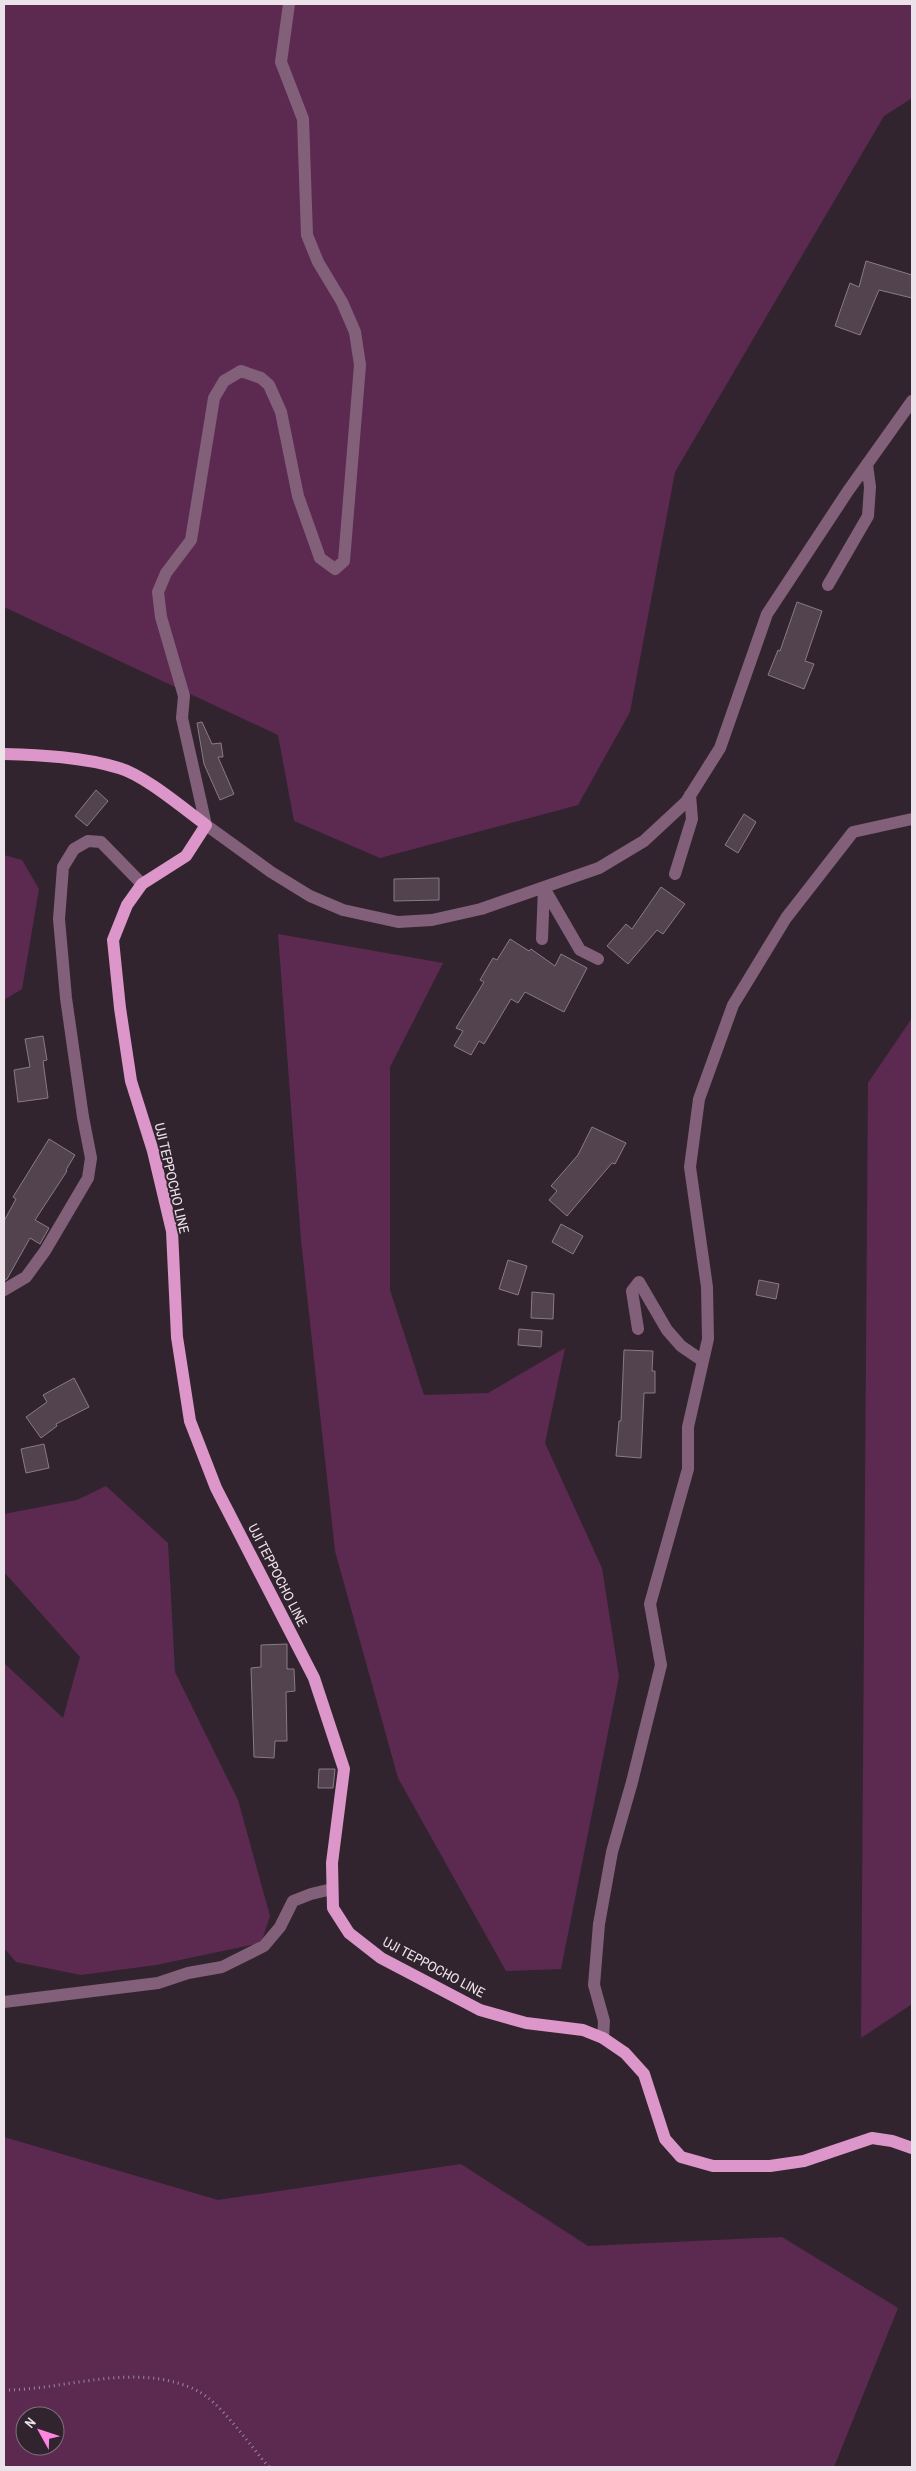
<svg xmlns="http://www.w3.org/2000/svg" width="916" height="2471" viewBox="0 0 916 2471" font-family="'Archivo Narrow',sans-serif">
<style>
.green{fill:#5c2a51;fill-rule:evenodd}
.building{fill:#53434e;stroke:#8b7a86}
.lines{fill:none;stroke-linecap:round;stroke-linejoin:round}
.path{stroke:#988c95;stroke-width:3;stroke-dasharray:1 4;stroke-linecap:butt}
.minor{stroke:#826079;stroke-width:12}
.major{stroke:#dc96c9;stroke-width:12}
.labels{text-anchor:middle;stroke-width:4;stroke-linejoin:round;paint-order:stroke}
.street-label{font-size:14px;fill:#ece2e9;stroke:#32242e}
</style>
<rect width="100%" height="100%" fill="#32242e"/>
<!-- green -->
<path class="green" d="M4,4H912V98L884,116L675,472L630,712L578,805L380,858L294,821L278,735L4,607Z
M4,855L22,860L39,889L22,989L4,1000Z
M278,934L443,963L390,1067V1290L424,1395L488,1393L565,1348L545,1443L602,1568L619,1677L561,1969L506,1971L398,1778L335,1551L301,1240Z
M912,1018V2004L861,2038L868,1083Z
M106,1486L168,1543L175,1672L238,1800L270,1916L261,1943L156,1965L81,1975L16,1962L4,1948V1663L63,1718L80,1657L4,1572V1514L77,1500Z
M4,2137L218,2200L461,2164L588,2246L782,2237L898,2308L834,2467H4ZM25,2416H55V2446H25Z"/>
<!-- building -->
<path class="building" d="M866,261L912,275V298L879,290L860,335L835,326L850,283L859,287Z
M797,602L822,611L805,661L814,664L804,689L768,675L778,650L780,651Z
M202,722L212,744L221,743L223,757H218L234,794L220,800L204,764L197,723Z
M96,790L108,801L87,826L75,816Z
M744,814L756,822L738,853L725,845Z
M439,878V900L394,901V879Z
M661,887L685,904L663,934L657,930L628,964L607,946L626,924L632,929Z
M510,939L529,951L531,949L555,966L561,954L587,968L564,1012L525,992L518,1003L511,999L484,1044L479,1041L471,1055L454,1046L463,1031L456,1028L484,982L480,980L493,958L497,960Z
M43,1036L47,1060L43,1061L48,1098L18,1102L14,1070L30,1067L25,1039Z
M592,1127L626,1143L615,1164L612,1163L567,1216L549,1200L557,1191L551,1186L578,1155Z
M49,1139L75,1155L66,1170L67,1171L35,1220L49,1228L40,1244L30,1238L7,1279L4,1281V1221L16,1199L13,1197Z
M561,1224L583,1236L573,1254L552,1242Z
M508,1260L527,1266L518,1295L499,1289Z
M759,1280L779,1284L776,1299L756,1295Z
M532,1292L554,1294L553,1319L531,1318Z
M519,1329L542,1331L541,1347L518,1345Z
M624,1350L653,1351L652,1371H655V1393H644L641,1458L616,1456L619,1421H621Z
M74,1378L89,1407L56,1424L57,1426L41,1438L26,1417L47,1402L43,1395Z
M44,1444L49,1468L26,1473L21,1449Z
M287,1644V1669H294L295,1691L286,1692L287,1741H275L274,1758L254,1757L251,1668L261,1667V1645Z
M319,1769H335L333,1788H318Z"/>
<g class="lines">
<!-- path -->
<path class="path" d="M4,2390C67,2390 135,2361 196,2390C220,2401 250,2446 269,2467"/>
<!-- minor -->
<path class="minor" d="M289,4L281,62L303,119L307,235L318,262L342,302L355,332L360,365L344,561L335,569L320,558L298,496L281,412L269,385L261,378L241,371L224,381L214,398L191,540L166,573L158,592L161,617L184,696L182,718L206,825L271,872L310,896L343,910L398,922L432,920L481,909L599,868L644,841L686,802L720,748L767,614L848,491L912,401
M828,585L868,516L870,487L867,464
M675,874L692,819L690,795
M544,888L580,950L598,959
M542,939L544,888
M4,1290L26,1277L45,1251L88,1178L91,1158L83,1117L66,998L59,919L63,867L74,849L88,841L101,842L142,884
M638,1329L632,1291L639,1282L667,1330L681,1346L703,1361
M4,2002L158,1983L188,1973L222,1967L264,1946L280,1927L293,1901L311,1894L332,1889
M603,2038L604,2021L594,1985L599,1924L612,1852L632,1782L661,1665L650,1604L688,1469V1427L708,1339L707,1287L690,1167L699,1099L733,1005L786,918L853,832L912,819"/>
<!-- major -->
<path class="major" d="M4,754C41,755 83,757 119,768C144,775 184,809 206,825L186,856L142,884L127,905L113,940L120,1008L131,1081L153,1151L172,1231L177,1337L190,1421L216,1488L314,1678L344,1769L332,1863L333,1908L349,1933L381,1958L480,2010L526,2023L583,2030L603,2038L625,2053L644,2074L665,2139L681,2157L713,2166H770L804,2161L872,2138L892,2141L912,2148"/>
</g>
<g class="labels">
<!-- street labels -->
<g class="street-label">
<text transform="translate(172 1178) rotate(77)" y="5">UJI TEPPOCHO LINE</text>
<text transform="translate(278 1575) rotate(63)" y="5">UJI TEPPOCHO LINE</text>
<text transform="translate(434 1967) rotate(28)" y="5">UJI TEPPOCHO LINE</text>
</g>
</g>
<!-- border -->
<rect width="916" height="2471" fill="none" stroke="#ece2e9" stroke-width="10"/>
<!-- north arrow -->
<g transform="translate(40 2431) rotate(310)"><circle r="24" fill="#32242e" stroke="#7c7079"/>
<path d="M0-4L9 19L0 12L-9 19Z" fill="#fd86e1"/>
<text y="-8" font-size="14" font-weight="bold" text-anchor="middle" fill="#ece2e9">N</text>
</g>
</svg>
